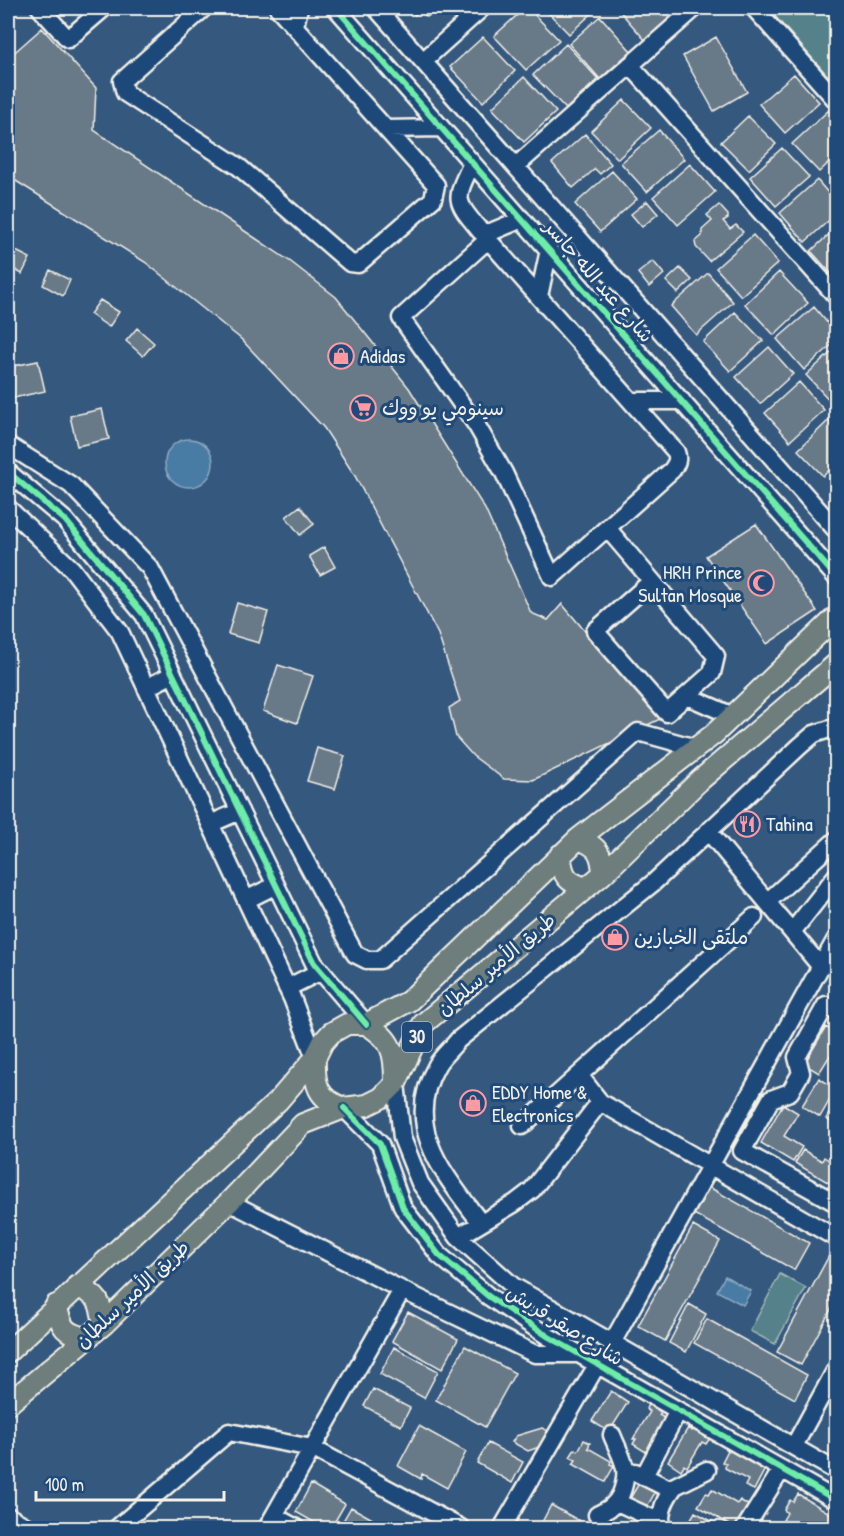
<svg xmlns="http://www.w3.org/2000/svg" width="844" height="1536" viewBox="0 0 844 1536" font-family="'Patrick Hand','Playpen Sans Arabic',sans-serif">
<style>
.green{fill:#55828a;stroke:#a4bab9;stroke-width:1.5}
.water{fill:#487ba5;stroke:#8daac0;stroke-width:1.5}
.building{fill:#687988;stroke:#f4f1e8;stroke-width:1.5}
.lines{fill:none;stroke-linecap:round;stroke-linejoin:round}
.minor-casing{stroke:#f4f1e8;stroke-width:21}
.major-casing{stroke:#f4f1e8;stroke-width:24}
.minor{stroke:#1f4a7a;stroke-width:16}
.major{stroke:#6d7e7c;stroke-width:20}
.cycleway-casing{stroke:#1f4a7a;stroke-width:10}
.cycleway{stroke:#6deda7;stroke-width:6}
.labels{text-anchor:middle;stroke-width:6;stroke-linejoin:round;paint-order:stroke}
.shield{fill:#1f4a7a;stroke:#b4bfc7;stroke-width:1.5}
.shield-label{font-size:18px;font-weight:bold;fill:#f4f1e8}
.street-label{font-size:20px;fill:#f4f1e8;stroke:#1f4a7a}
.poi-label{font-size:20px;fill:#f4f1e8;stroke:#1f4a7a;text-anchor:start}
</style>
<rect width="100%" height="100%" fill="#35587e"/>
<filter id="ink" filterUnits="userSpaceOnUse"><feTurbulence type="fractalNoise" baseFrequency=".0167" numOctaves="2"/><feDisplacementMap in="SourceGraphic" scale="12" xChannelSelector="R" yChannelSelector="G"/><feConvolveMatrix kernelMatrix="1 2 1 2 8 2 1 2 1" color-interpolation-filters="sRGB"/></filter>
<g filter="url(#ink)">
<!-- green -->
<path class="green" d="M768,8H836V68L828,76Z
M780,1274L806,1288L775,1344L750,1331Z"/>
<!-- water -->
<path class="water" d="M165 463a24 24 0 1 1 48 0a24 24 0 1 1-48 0Z
M725,1276L751,1291L743,1305L717,1291Z"/>
<!-- building -->
<path class="building" d="M408,8H438L427,17L421,10L415,15Z
M525,8H528L559,40L526,70L494,36Z
M544,8H598L569,34Z
M617,8H673L676,12L645,40Z
M600,16L631,51L600,79L569,44Z
M42,28L96,88L94,130L291,262L336,297L409,388L485,509L531,613L548,620L562,604L660,719L533,780L504,779L473,756L456,737L449,708L460,701L438,634L355,476L324,428L241,339L145,262L8,176V58Z
M483,37L515,71L483,102L450,67Z
M716,37L747,92L714,111L683,56Z
M566,44L598,79L566,109L533,75Z
M794,74L819,102L785,133L759,104Z
M524,77L556,112L524,142L492,108Z
M624,100L651,128L618,159L591,131Z
M829,110L836,118V156L819,172L792,144Z
M748,116L776,144L749,170L721,142Z
M659,130L684,159L647,192L621,163Z
M585,134L611,164L600,174L595,169L573,188L552,163Z
M782,148L809,177L776,206L750,177Z
M690,164L715,192L678,225L653,197Z
M612,171L637,199L600,232L575,204Z
M817,180L836,202V214L805,242L780,213Z
M647,201L658,214L642,227L631,214Z
M719,205L728,215V218L723,221L730,229L736,225L743,232L709,261L696,247L695,242L702,236V230L712,221L707,215Z
M836,228V279L811,251Z
M753,235L778,263L741,296L716,268Z
M10,248L30,258L22,274L8,266V253Z
M653,261L664,274L649,287L638,273Z
M680,268L692,280L678,293L666,281Z
M50,270L70,280L63,296L43,285Z
M779,272L808,303L774,335L745,304Z
M708,273L733,302L696,335L671,306Z
M100,300L119,312L109,327L90,314Z
M814,307L836,333V341L804,370L777,339Z
M735,312L763,341L730,371L703,342Z
M137,328L154,343L143,356L126,341Z
M769,347L793,374L760,404L736,377Z
M836,348V404L835,406L806,375Z
M38,361L45,391L13,398L8,367Z
M799,382L824,410L790,441L765,413Z
M102,409L109,439L77,446L70,416Z
M829,420L836,428V464L823,476L798,450Z
M300,506L314,524L300,535L286,517Z
M756,524L817,611L767,644L706,556Z
M324,547L335,567L320,575L309,556Z
M237,603L268,612L259,643L228,634Z
M278,665L313,676L297,723L263,711Z
M317,748L345,756L335,789L307,781Z
M826,1027L836,1033V1050L834,1049L819,1073L804,1064Z
M819,1078L836,1089L820,1117L802,1106Z
M836,1100V1125L826,1119Z
M783,1104L798,1113L784,1136L802,1147L793,1162L761,1143Z
M803,1150L822,1161L824,1157L836,1165V1187L795,1163Z
M707,1186L809,1243L794,1270L692,1213Z
M693,1226L720,1241L665,1341L638,1326Z
M831,1252L836,1255V1300L801,1365L777,1352Z
M689,1304L706,1314L686,1352L669,1343Z
M408,1312L458,1339L442,1369L392,1341Z
M707,1319L807,1375L795,1399L694,1343Z
M465,1346L515,1373L485,1427L436,1400Z
M394,1347L438,1371L424,1398L380,1374Z
M373,1389L410,1408L401,1426L364,1406Z
M611,1391L628,1402L609,1432L592,1421Z
M648,1404L661,1412L659,1415L669,1421L649,1454L633,1444L636,1439H633L650,1412L646,1409Z
M419,1426L466,1452L447,1488L422,1474L421,1479L398,1466Z
M542,1428L554,1434L547,1450L539,1447L528,1451L512,1442L516,1436Z
M688,1428L692,1431L694,1428L710,1438L706,1444L702,1442L687,1467L684,1465L681,1470L668,1461Z
M584,1440L590,1443L588,1448L611,1461L610,1464L614,1466L605,1482L573,1464L576,1460L570,1457L575,1449L578,1451Z
M488,1443L523,1462L512,1483L477,1463Z
M729,1448L766,1467L754,1490L745,1486L748,1480L725,1468L726,1463L722,1462Z
M641,1480L657,1489L645,1510L629,1500Z
M311,1484L345,1504L331,1528H324L296,1512Z
M712,1489L737,1504L740,1500L748,1505L734,1528L698,1506L706,1493L709,1494Z
M798,1494L836,1517L834,1526L836,1528H803L792,1522L790,1524L783,1520L787,1513L784,1510L790,1500L793,1502Z
M551,1505L592,1528H539Z
M351,1507L385,1526L383,1528H339Z
M695,1512L724,1528H689L686,1527Z"/>
<g class="lines">
<!-- minor casing -->
<g class="minor-casing">
<path id="minor" d="M40,8L68,39L104,8
M204,8L122,81L125,93L239,167L350,263L358,264L433,199L436,185L278,8
M336,8L836,577
M376,8L836,530
M754,8L836,100
M295,26L299,8
M423,61L482,8
M630,65L836,296
M387,129L441,128
M472,163C454,201 454,199 481,232H491L522,219
M516,166L695,8
M487,243L492,244L676,452C679,460 676,464 672,470L552,577L504,473L477,426L401,318L482,245Z
M539,296L549,250
M631,401H682
M8,445L71,485L150,568L355,954L367,960H380L638,732L696,748
M8,472L65,520L144,615L314,963L366,1024
M8,508L72,569L120,632L292,998L315,1058
M607,528L716,656L712,673L667,713L595,631L652,581
M146,688L173,674
M687,696L733,716
M210,824L240,811
M708,831L821,967
M246,900L276,885
M767,902L836,840
M754,917L579,1075L600,1102L836,1238
M792,932L836,876
M287,988L321,971
M836,1011L826,1005L797,1057L801,1073L790,1092L771,1099L742,1151L836,1203
M396,1083L402,1138L420,1183L458,1237L513,1286L836,1471
M344,1108L380,1144L403,1208L439,1255L488,1296L549,1337L836,1500
M522,1126L579,1075
M229,1202L402,1290L535,1354H577
M480,1222C445,1175 401,1127 437,1065C442,1056 452,1048 458,1040L653,883L800,746L814,734L836,727
M458,1237L515,1203L532,1190L600,1102
M612,1343L836,939
M794,1446L836,1369
M635,1472L671,1490
M644,1476L678,1411
M617,1502L660,1522
M597,1515C609,1509 615,1506 621,1494C631,1468 622,1460 612,1435
M8,1516L29,1528
M274,1516L296,1528
M117,1528L229,1432L312,1448L461,1528
M267,1528L402,1290
M502,1528L597,1365
M663,1528C657,1515 666,1497 675,1486L707,1470
M745,1528L782,1469"/>
</g>
<!-- major casing -->
<g class="major-casing">
<path id="major" d="M578,839C598,846 602,853 603,874
M560,855C563,876 566,882 586,888
M366,1024C392,1039 395,1052 395,1081
M315,1058C314,1084 317,1099 344,1108
M77,1286C99,1297 100,1300 104,1324
M56,1305C62,1328 63,1333 87,1338
M8,1352L278,1101L315,1058L323,1042L331,1033L347,1024H366L409,1001L578,839L714,734L836,617
M8,1404L104,1324L229,1202L303,1124L344,1108L367,1105L381,1098L396,1083L423,1024L603,874L699,781L836,664"/>
</g>
<!-- minor -->
<use href="#minor" class="minor"/>
<!-- major -->
<use href="#major" class="major"/>
<!-- cycleway casing -->
<g class="cycleway-casing">
<path id="cycleway" d="M336,8L836,577
M8,472L65,520L144,615L314,963L366,1024
M344,1108L380,1144L403,1208L439,1255L488,1296L549,1337L836,1500"/>
</g>
<!-- cycleway -->
<use href="#cycleway" class="cycleway"/>
</g>
</g>
<!-- icons -->
<defs>
<g id="shop-ring" transform="scale(1.35)"><circle r="9.5" fill="#1f4a7a" stroke="#ff9aa2" stroke-width="1.5"/><path d="M-5-2.5h2.3a2.7 3.5 0 0 1 5.4 0H5L5.5 6h-11ZM-1.5-2.5h3a1.5 2.3 0 0 0-3 0Z" fill="#ff9aa2"/></g>
<g id="supermarket-ring" transform="scale(1.35)"><circle r="9.5" fill="#1f4a7a" stroke="#ff9aa2" stroke-width="1.5"/><path d="M-6-5.5h2.5l.6 2H6L4.5 2H-2.5L-4.4-4H-6ZM-1.5 3.2a1.3 1.3 0 1 0 .1 0ZM3 3.2a1.3 1.3 0 1 0 .1 0Z" fill="#ff9aa2"/></g>
<g id="mosque-ring" transform="scale(1.35)"><circle r="9.5" fill="#1f4a7a" stroke="#ff9aa2" stroke-width="1.5"/><path d="M3.5-4.9A6 6 0 1 0 3.5 4.9A5 5 0 1 1 3.5-4.9Z" fill="#ff9aa2"/></g>
<g id="restaurant-ring" transform="scale(1.35)"><circle r="9.5" fill="#1f4a7a" stroke="#ff9aa2" stroke-width="1.5"/><path d="M-5-6h1v4h1v-4h1v4h1v-4h1v5L-1.5 .5V6h-2V.5L-5-1ZM5-6V6H3V1.5H1.5Q1.5-4 5-6Z" fill="#ff9aa2"/></g>
</defs>
<g fill-rule="evenodd">
<use href="#shop-ring" x="341" y="356"/>
<use href="#supermarket-ring" x="363" y="408"/>
<use href="#mosque-ring" x="761" y="583"/>
<use href="#restaurant-ring" x="747" y="824"/>
<use href="#shop-ring" x="615" y="937"/>
<use href="#shop-ring" x="473" y="1103"/>
</g>
<g class="labels">
<!-- shield labels -->
<rect class="shield" x="402" y="1022" width="30" height="30" rx="4.5"/>
<g class="shield-label">
<text x="417" y="1043">30</text>
</g>
<!-- street labels -->
<g class="street-label">
<text transform="translate(599 281) rotate(49)" y="7">شارع عبد الله جاسر</text>
<text transform="translate(496 964) rotate(-40)" y="7">طريق الأمير سلطان</text>
<text transform="translate(132 1294) rotate(-43)" y="7">طريق الأمير سلطان</text>
<text transform="translate(565 1325) rotate(32)" y="7">شارع صقر قريش</text>
</g>
<!-- poi labels -->
<g class="poi-label">
<text x="360" y="363">Adidas</text>
<text x="382" y="415">سينومي يو ووك</text>
<text x="742" y="579" text-anchor="end">HRH Prince<tspan x="742" dy="23">Sultan Mosque</tspan></text>
<text x="766" y="831">Tahina</text>
<text x="634" y="944">ملتقى الخبازين</text>
<text x="492" y="1099">EDDY Home &amp;<tspan x="492" dy="23">Electronics</tspan></text>
</g>
</g>
<!-- margin -->
<rect width="844" height="1536" fill="none" stroke="#1f4a7a" stroke-width="30"/>
<rect x="15" y="15" width="814" height="1506" fill="none" stroke="#f4f1e8" stroke-width="2" filter="url(#ink)"/>
<!-- scale -->
<path d="M36 1491v9h188v-9" fill="none" stroke="#f4f1e8" stroke-width="3"/>
<text x="45" y="1491" font-size="18" fill="#f4f1e8" stroke="#1f4a7a" stroke-width="4.5" paint-order="stroke">100 m</text>
</svg>
